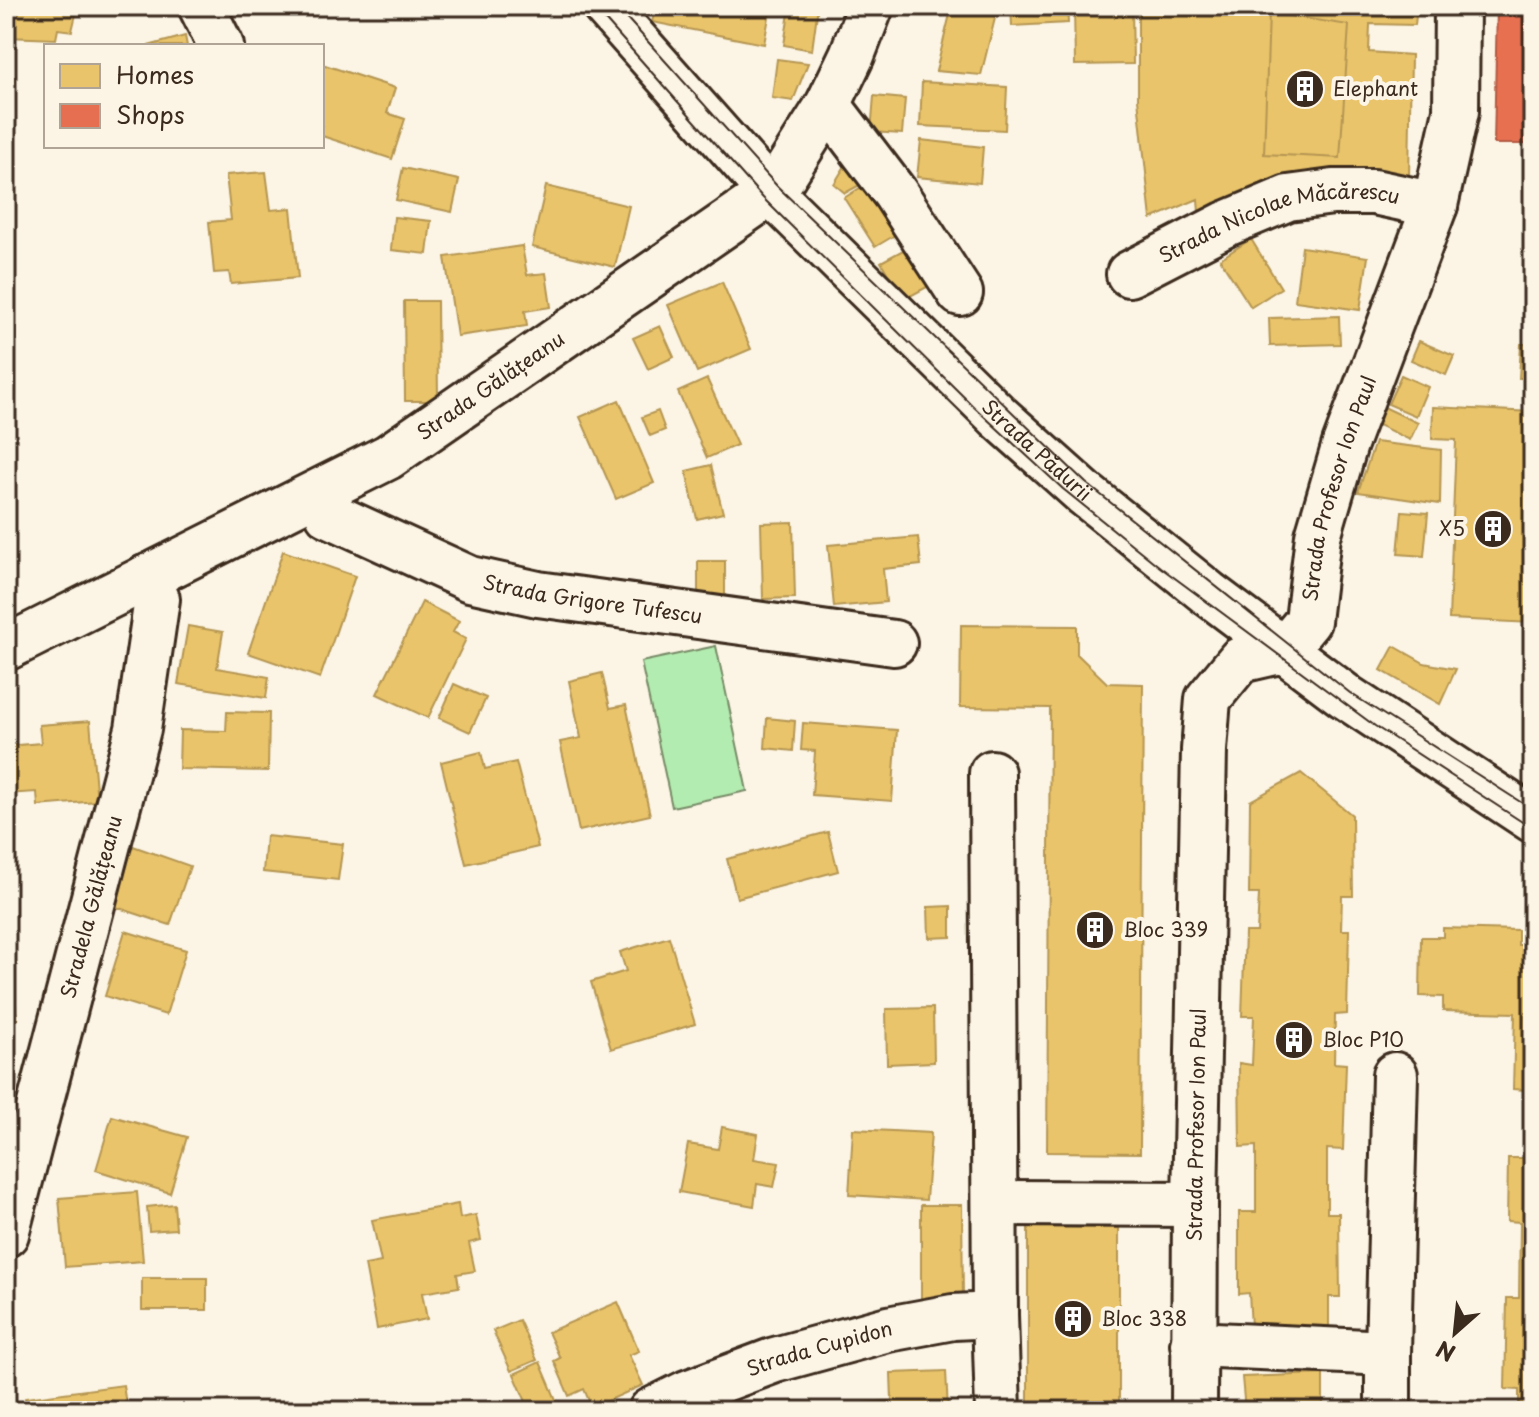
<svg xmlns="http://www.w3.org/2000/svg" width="1539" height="1417" viewBox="0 0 1539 1417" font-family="'Playpen Sans',sans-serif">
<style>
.green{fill:#b3ecb0;stroke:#778b67;stroke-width:2}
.homes{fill:#e9c46a;stroke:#b59653;stroke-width:2}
.shops{fill:#e76f51;stroke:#b35a42;stroke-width:2}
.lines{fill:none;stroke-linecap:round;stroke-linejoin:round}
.minor-casing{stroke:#3b2a1e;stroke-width:50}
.minor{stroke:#fcf5e5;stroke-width:44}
.tram{stroke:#3b2a1e;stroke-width:2}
.labels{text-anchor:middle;stroke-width:8;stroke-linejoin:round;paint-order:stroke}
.poi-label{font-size:20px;fill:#3b2a1e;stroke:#fcf5e5;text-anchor:start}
.street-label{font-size:20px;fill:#3b2a1e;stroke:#fcf5e5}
</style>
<rect width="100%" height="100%" fill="#fcf5e5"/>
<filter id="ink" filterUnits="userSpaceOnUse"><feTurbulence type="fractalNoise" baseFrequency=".0125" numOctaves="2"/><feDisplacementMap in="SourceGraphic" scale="16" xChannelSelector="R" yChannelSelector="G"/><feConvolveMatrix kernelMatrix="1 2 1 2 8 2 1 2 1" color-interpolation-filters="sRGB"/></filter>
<g filter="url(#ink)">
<!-- green -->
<path class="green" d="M716,646L747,791L672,807L641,662Z"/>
<!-- homes -->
<path class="homes" d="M6,6H78L72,31L58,29L56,39L6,37Z
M656,6H771L764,44L652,22Z
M790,6H818L812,50L784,45Z
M952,6H998L981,75L936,71Z
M1011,6H1067L1068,23L1012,26Z
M1074,6H1132L1133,64L1075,65Z
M1138,6H1417L1415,25L1370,24L1369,52L1411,55L1409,180H1280L1199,213L1198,199L1151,219L1138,99Z
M1269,13L1349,25L1340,158L1264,154Z
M185,36L187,46H148Z
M777,59L808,63L793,101L772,98Z
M322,64L395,88L387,113L405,119L392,159L322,136Z
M922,82L1007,87L1005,130L920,126Z
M874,96L905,99L902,134L871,132Z
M921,140L983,147L980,183L917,177Z
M854,151L880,174L845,193L834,184Z
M403,168L459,180L452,212L396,200Z
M266,172L271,210L291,208L298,278L231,284L229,272L214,273L209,222L231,220L226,175Z
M876,178L907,228L875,247L844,198Z
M546,186L629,206L615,267L532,247Z
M394,217L431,221L427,254L391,250Z
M1251,239L1281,288L1251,307L1220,259Z
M916,243L938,281L903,300L881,262Z
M522,246L527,275L546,273L551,307L525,311L527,326L457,336L445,257Z
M1302,247L1368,257L1360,310L1295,301Z
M722,282L751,349L697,372L668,305Z
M404,301H437L438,401H405Z
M1339,316L1340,344L1270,346L1269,318Z
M660,326L674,357L648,369L633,338Z
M1419,341L1454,356L1446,375L1411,360Z
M1521,344H1533V378H1519Z
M1401,375L1428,387L1416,416L1388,404Z
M707,379L737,445L707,458L678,392Z
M619,400L654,483L616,499L580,417Z
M1384,407L1418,423L1410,440L1376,424Z
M1433,407L1533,412V623L1449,619L1456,440L1432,439Z
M658,411L665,430L650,436L642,417Z
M1375,442L1441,450L1440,504L1358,492Z
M711,465L723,513L697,519L686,471Z
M1402,511L1428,513L1424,556L1398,554Z
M793,522L795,598L763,599L761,523Z
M918,537L921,565L883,569L886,602L834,607L828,545Z
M283,551L355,576L320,678L248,653Z
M698,561H725V596H698Z
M422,602L459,621L453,632L466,639L428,718L377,694Z
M961,625L1077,626V654L1107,683L1143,684L1140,1153L1047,1152L1050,708L960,707Z
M188,626L223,632L217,668L269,677L266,698L178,684Z
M1394,646L1424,663L1456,669L1440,704L1381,670Z
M602,673L610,708L626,705L650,815L579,831L560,742L581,738L569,681Z
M454,684L486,698L470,732L439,718Z
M227,712L269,713L268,771L179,769L180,730L226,731Z
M767,718L795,721L793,751L765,748Z
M90,721L97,801L38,806L37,792L6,794V746L41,743L39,725Z
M803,723L897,730L892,801L812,795L815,751L801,750Z
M481,752L485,769L516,762L538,847L466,864L441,762Z
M1301,773L1352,815L1353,896H1342L1341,930H1349L1347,1014L1335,1015L1334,1063L1346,1064L1343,1150L1327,1149V1213H1339L1340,1297H1329V1326L1251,1327L1249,1293L1239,1294V1212H1256V1146L1240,1147L1239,1063L1252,1065L1254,1016H1242L1245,932H1257L1259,894H1249L1250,801Z
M828,832L838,871L737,898L727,859Z
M266,836L343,844L338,880L263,872Z
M133,846L190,866L170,925L113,906Z
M951,906V937L929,938L928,907Z
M1443,928L1518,930V945H1533V1407H1519V1390L1505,1389L1507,1298H1519L1520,1222L1507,1221L1508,1158H1524L1525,1090L1513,1089L1515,1013L1443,1011V997L1420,996L1421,937H1443Z
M125,931L186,950L166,1015L105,996Z
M669,937L695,1024L611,1049L591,982L626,971L620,952Z
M6,954H9L17,1019L8,1033H6Z
M933,1008L934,1062L887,1064L886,1009Z
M6,1066L14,1068L10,1101H6Z
M112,1116L187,1137L170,1193L96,1170Z
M722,1127L758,1134L754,1159L779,1163L774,1187L757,1184L754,1206L679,1192L688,1144L718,1149Z
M853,1129L931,1133L926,1200L849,1195Z
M137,1192L143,1261L65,1267L59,1198Z
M174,1204L176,1229L149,1231L147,1207Z
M458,1204L460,1218L476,1215L481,1240L469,1243L475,1271L457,1274L459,1287L422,1293L427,1319L377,1329L365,1265L381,1262L372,1220Z
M921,1205H962L963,1299H921Z
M1028,1227L1119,1228V1411H1028Z
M142,1278H207V1310H142Z
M618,1302L639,1351L629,1355L643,1385L592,1408L584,1389L569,1396L554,1361L560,1358L548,1332Z
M519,1320L537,1360L511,1371L493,1331Z
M540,1362L557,1402L536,1411H530L514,1374Z
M946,1371L948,1411H864V1403L892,1401L891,1373Z
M1323,1374V1411H1245L1242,1377Z
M123,1385L127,1411H27L25,1398Z"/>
<!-- shops -->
<path class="shops" d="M1497,6H1533V144H1494Z"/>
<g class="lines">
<!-- minor casing -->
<g class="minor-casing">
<g id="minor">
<path d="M201,6L221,46"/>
<path id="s1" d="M605,6L770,192L999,417L1085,494L1208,593L1345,696L1533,820"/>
<path d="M828,105L895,193L960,293"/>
<path id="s2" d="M1129,274L1226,224L1288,198L1333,192H1374L1435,205"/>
<path id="s3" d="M320,492L328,514L470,579L538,594L894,643"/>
<path id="s4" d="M6,648L388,457L763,198L777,186L828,105L852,55L871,6"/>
<path d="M992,773L995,1315L998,1411"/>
<path d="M996,1203L1195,1204"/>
<path id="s5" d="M6,1234L138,729L157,599L145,578"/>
<path d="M1193,1344L1388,1353L1395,1075"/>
<path id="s6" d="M651,1411L687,1393L775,1360L888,1329L953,1317L995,1315"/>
<path id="s7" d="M1194,1411L1195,1204L1204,750L1208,699L1240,660L1284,650L1308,621L1318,536L1345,444L1435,205L1456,111L1457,6"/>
<path d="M1388,1411V1353"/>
</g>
</g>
<!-- minor -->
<use href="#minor" class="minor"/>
<!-- tram -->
<path class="tram" d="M593,6L763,198L974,407L1063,489L1160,567L1375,726L1533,829
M616,6L777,186L1086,483L1350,693L1533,810"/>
</g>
</g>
<!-- icons -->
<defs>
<g id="building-disc" transform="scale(2)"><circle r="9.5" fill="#3b2a1e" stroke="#fcf5e5"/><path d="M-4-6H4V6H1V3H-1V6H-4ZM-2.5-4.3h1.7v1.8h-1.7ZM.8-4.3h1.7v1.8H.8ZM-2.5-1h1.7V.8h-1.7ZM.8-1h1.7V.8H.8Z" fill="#fff"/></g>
</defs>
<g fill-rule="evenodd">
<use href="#building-disc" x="1305" y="89"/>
<use href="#building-disc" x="1493" y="529"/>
<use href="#building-disc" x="1095" y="930"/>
<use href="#building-disc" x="1294" y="1040"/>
<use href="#building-disc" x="1073" y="1319"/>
</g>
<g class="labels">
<!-- poi labels -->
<g class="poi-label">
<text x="1333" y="96">Elephant</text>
<text x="1465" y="536" text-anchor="end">X5</text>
<text x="1123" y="937">Bloc 339</text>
<text x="1322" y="1047">Bloc P10</text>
<text x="1101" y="1326">Bloc 338</text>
</g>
<!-- street labels -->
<g class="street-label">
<text dy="7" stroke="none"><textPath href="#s2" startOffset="162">Strada Nicolae Măcărescu</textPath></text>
<text dy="7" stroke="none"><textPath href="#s4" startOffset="552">Strada Gălățeanu</textPath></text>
<text dy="7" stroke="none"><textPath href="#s1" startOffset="620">Strada Pădurii</textPath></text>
<text dy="7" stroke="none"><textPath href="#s7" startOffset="982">Strada Profesor Ion Paul</textPath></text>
<text dy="7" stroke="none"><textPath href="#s3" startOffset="304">Strada Grigore Tufescu</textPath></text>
<text dy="7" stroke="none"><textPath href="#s5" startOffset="338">Stradela Gălățeanu</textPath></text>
<text dy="7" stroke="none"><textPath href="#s7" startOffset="286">Strada Profesor Ion Paul</textPath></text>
<text dy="7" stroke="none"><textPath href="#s6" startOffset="180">Strada Cupidon</textPath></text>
</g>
</g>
<!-- margin -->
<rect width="1539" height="1417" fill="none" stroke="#fcf5e5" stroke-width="32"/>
<rect x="16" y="16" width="1507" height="1385" fill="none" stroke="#3b2a1e" stroke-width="3" filter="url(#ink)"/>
<!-- legend -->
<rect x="44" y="44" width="280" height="104" fill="#fcf5e5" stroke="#afa495" stroke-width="2"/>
<rect x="60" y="64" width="40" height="24" fill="#e9c46a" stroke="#afa495" stroke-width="2"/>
<text x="116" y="84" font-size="24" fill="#3b2a1e">Homes</text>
<rect x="60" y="104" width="40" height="24" fill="#e76f51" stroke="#afa495" stroke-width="2"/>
<text x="116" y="124" font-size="24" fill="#3b2a1e">Shops</text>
<!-- north arrow -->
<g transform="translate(1455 1333) rotate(207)" stroke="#fcf5e5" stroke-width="6" paint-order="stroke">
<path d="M0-6L14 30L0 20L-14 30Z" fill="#3b2a1e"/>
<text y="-12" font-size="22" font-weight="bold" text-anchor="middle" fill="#3b2a1e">N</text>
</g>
</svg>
